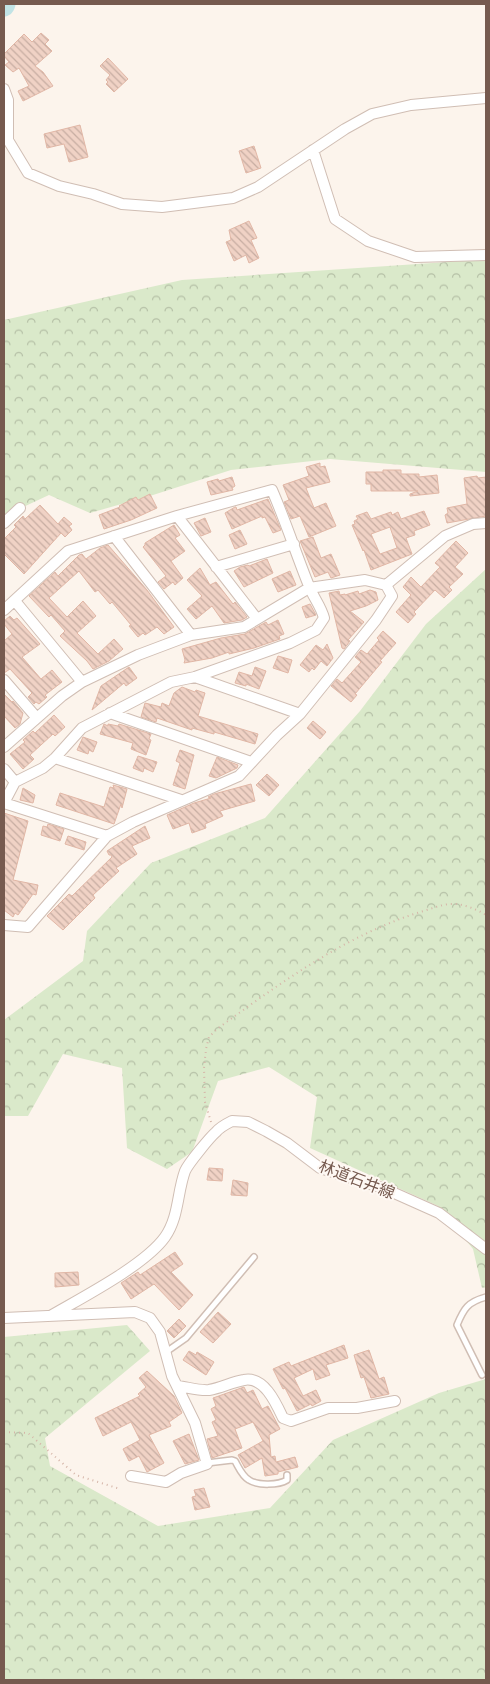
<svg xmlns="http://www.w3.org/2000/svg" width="490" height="1684" viewBox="0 0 490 1684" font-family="'Public Sans','Noto Sans JP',sans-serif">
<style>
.forest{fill:url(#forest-crowns)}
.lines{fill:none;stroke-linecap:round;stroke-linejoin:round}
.river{stroke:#c1e3e5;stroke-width:21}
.building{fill:url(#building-back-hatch);stroke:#e1b7a6;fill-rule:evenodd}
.lane-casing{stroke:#d0beb4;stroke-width:8}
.street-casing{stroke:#d0beb4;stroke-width:12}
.path{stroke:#d5b5a8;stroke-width:2;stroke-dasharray:1 4;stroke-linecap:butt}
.lane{stroke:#fff;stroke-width:5}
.street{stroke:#fff;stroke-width:10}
.labels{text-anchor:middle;stroke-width:4;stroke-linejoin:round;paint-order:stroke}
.street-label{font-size:16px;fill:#765a4f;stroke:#fef8f3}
</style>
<defs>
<pattern id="forest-crowns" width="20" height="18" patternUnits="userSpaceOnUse" patternTransform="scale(1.25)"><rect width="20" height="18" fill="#dae9ca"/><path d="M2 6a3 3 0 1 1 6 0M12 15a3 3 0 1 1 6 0" fill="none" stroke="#b5c0a6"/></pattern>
<pattern id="building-back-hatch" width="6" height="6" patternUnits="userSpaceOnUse" patternTransform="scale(1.25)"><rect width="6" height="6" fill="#f0d2c5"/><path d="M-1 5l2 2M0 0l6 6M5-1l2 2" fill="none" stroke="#c7ada2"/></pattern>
</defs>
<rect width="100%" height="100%" fill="#fcf4ec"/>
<!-- forest -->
<path class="forest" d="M486,255V472L330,459L231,470L153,495L90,513L49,495L4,516V320L182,280L462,261Z
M486,569V1287L482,1288L473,1249L438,1206L310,1148L317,1097L269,1067L218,1081L192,1152L167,1169L127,1148L122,1068L63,1054L28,1116H4V1020L83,961L87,931L151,863L265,818L360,711L426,624Z
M127,1325L150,1351L45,1438L50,1466L158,1526L270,1508L333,1440L439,1393L486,1379V1680H4V1337Z"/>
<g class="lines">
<!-- river -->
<path class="river" d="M4,6L5,4"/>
</g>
<!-- building -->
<path class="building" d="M41,33L49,40L45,44L52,51L35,66L43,72L53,86L23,101L18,91L29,86L19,68L13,72L5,65L9,62L4,56V54L24,34L32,42Z
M108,58L128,79L114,92L106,84L108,82L106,80L110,75L100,66Z
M80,125L88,157L69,162L64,144L47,148L44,134Z
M254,146L261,168L246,173L239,151Z
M249,221L257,238L251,240L259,258L249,263L246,255L234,261L226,242L231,240L229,230Z
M320,463V467L325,466L330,482L306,488L314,508L326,503L336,526L309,537L300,516L291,519L284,502L289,500L283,485L309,476L306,467Z
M383,470H401V474H419V477L437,475L439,493L410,496V494L418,491H371V484H366V472H383Z
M477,476L478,478L486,477V516L447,523L445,515L448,513L447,508L467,504L464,478Z
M232,477L235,486L232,488L233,490L211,495L207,482L218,479L219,481Z
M150,494L157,508L131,520L104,529L99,515L120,507L119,506L136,497L138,500Z
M268,499L281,530L273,533L265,517L262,518V516L232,529L225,513L235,507H236L237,510Z
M40,505L58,524L64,517L72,524L69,526L72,530L65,537L61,533L24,574L4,554V539L16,527L14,525L23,516L25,519Z
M424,511L430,525L414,531L415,535L406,538L412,554L371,570L364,550L363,551L352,525L355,524L354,521L358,519L356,516L367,512L371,519L391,512L392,515L398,512L401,519ZM390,527L397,548L380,554L371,534Z
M205,518L211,532L201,536L194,523Z
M174,525L180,535L175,538L185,551L171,561L183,578L175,585L173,582L164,589L158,582L166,576L143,547L145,545V543Z
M240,530L247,544L235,549L229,535Z
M313,537L321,558L331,554L340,575L331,578L328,572L315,577L300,541Z
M456,541L468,553L455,567L463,574L449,587L452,590L444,598L435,590L414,612L416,614L408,623L396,612L411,595L403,587L411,577L421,587L440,567L435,563Z
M108,545L147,590L174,627L164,634L157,627L145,635L143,633L138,637L129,626L131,625L112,602L110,604L98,590L95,592L79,571L49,598L67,617L83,601L96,616L77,633L98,654L114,639L123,649L109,661L93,669L87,661L60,636L65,631L51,615L49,617L29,596L55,572L58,576L79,555L82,554L86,559L100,548Z
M267,559L273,573L244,587L234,571L240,567L248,565L249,566Z
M200,568L210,585L216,582L233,604L235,602L247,617L242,620L224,623L212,606L196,619L187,609L202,596L187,580Z
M290,571L296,585L278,592L272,579Z
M370,590L376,592L378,600L366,606L350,611L364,622L348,640L350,641L344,649L342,648L329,593L339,591L340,595L345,594V595L358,591L359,594Z
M310,604L316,615L306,618L302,607Z
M10,616L14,620L17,618L40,644L22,657L41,679L52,670L62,682L45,695L47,697L39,704L36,702L34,704L28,697L32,693L10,669L4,673V641L12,634L4,624V621Z
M278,620L284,634L279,636L280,639L254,648L229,654V652L212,658L184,663L185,660L182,649L221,638L245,634L266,622L268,625Z
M383,631L396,643L380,661L382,662L355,694L357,695L351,702L331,686L337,679L342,683L361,662L355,657L361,650L367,654L379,640L377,638Z
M327,644L333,658L327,666L321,661L314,670L312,668L309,672L300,665L316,645L323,650Z
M278,656L292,660L288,673L273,668Z
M129,667L137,678L126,686L124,683L92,710L101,686Z
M255,667L266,671L259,689L246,684V686L235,683L239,672L252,676Z
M182,687L195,692L196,690L205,693L198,716L258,734L255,744L214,732V734L192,728V730L157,718L156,722L141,717L145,703L161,707L162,703L169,706L174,693Z
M4,694L12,702L13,701L23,713L20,724L15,728L4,716Z
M54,715L65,727L55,736L53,734L30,755L34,759L23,769L10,754L25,742L23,740L33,731L35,733Z
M313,721L326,732L320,739L307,728Z
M104,724L108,726V724L118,726L119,724L151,734L149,739L151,740L146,755L131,749L133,743L100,734Z
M83,737L97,742L93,752L89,750L88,754L77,750Z
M180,750L194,755L185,789L173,785L180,763L176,761Z
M138,756L157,762L153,772L144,768L143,772L133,768Z
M217,757L238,765L237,768L216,778L209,776Z
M267,774L279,785L269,796L256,785Z
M251,784L255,801L220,811L223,816L205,824L206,828L192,833L189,823L173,829L167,815L194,803L211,798L208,797L214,794Z
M113,785L127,789L122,808L121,804L114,824L56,805L60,793L104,807L110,787L114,788Z
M23,788L35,795L33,803L20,800Z
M4,813L28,821L13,880L38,885L36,895L33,894L18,915L15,913L13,917L4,910Z
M48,824L64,829L60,841L41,835L43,826L47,827Z
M145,826L150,838L132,846L137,854L116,868L119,871L93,895L95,898L63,930L47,916L69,894L72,896L112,857L111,855H109L107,851Z
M68,836L86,842L84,850L65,844Z
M209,1168L223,1169L222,1181L207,1180Z
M233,1180L248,1183L247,1196L231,1195Z
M175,1252L183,1264L171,1272L193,1295L179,1310L154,1284L131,1299L121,1283L138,1272L140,1275Z
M78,1272L79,1285L55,1287V1273Z
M218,1312L231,1324L213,1343L200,1332Z
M179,1319L186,1326L174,1338L167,1331Z
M344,1345L348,1358L326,1365L330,1375L316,1380L313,1369L294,1378L303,1396L316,1390L321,1401L312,1406L311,1404L297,1411L285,1388L283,1389L273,1369L289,1362L291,1366Z
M369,1350L379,1379L384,1377L389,1394L371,1398L364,1377L361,1378L354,1355Z
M189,1351L196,1355L197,1352L214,1362L206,1375L183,1360Z
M147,1371L174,1396L182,1413L169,1422L171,1426L149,1435L164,1463L147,1472L139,1456L129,1461L123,1449L140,1440L131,1422L103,1436L95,1418L140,1396L138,1394L146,1387L139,1378Z
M244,1387L247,1393L253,1390L262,1409L268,1406L280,1429L269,1435L271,1457L275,1456L276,1462L295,1457L298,1467L278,1472V1474L265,1476L262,1458L245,1468L238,1455L263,1441L253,1422L235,1429L242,1448L212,1458L207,1439L218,1436L212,1422L216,1420L211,1409L216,1406L213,1398Z
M189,1434L199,1460L185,1464L173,1441Z
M204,1488L210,1507L195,1510L192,1497L196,1496L194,1490Z"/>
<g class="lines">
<!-- lane casing -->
<g class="lane-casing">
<path id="lane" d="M166,1352L186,1338L254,1257
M482,1375L457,1325C464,1308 468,1302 486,1297
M207,1463L232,1460L235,1461C239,1468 242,1476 249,1480C258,1486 279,1485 287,1480V1475"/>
</g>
<!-- street casing -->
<g class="street-casing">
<path id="street" d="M4,89L8,100V140L28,173L59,186L93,194L122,204L162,207L233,198L258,187L345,129L372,114L411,105L486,98
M313,150L335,219L368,241L415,257L486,255
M177,516L257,619
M4,523L20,508
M114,536L191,635
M216,567L294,544
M386,585L445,536L473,524L486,523
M15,601L82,682
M4,610L68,551L177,516L272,490C286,522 296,554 309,586C313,597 321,606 324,618L316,630L290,643L195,677L171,682L82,728L55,758L43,768L15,782L4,803
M195,677L300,714
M4,680L36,717
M110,713L251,762
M4,747L62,696L82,682L138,655L191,635L244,627L309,588L365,580L386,585
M55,758L181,800
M4,769L15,782
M4,803L107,836
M4,925L28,927L107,836L133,822L239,776L277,735L300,714L376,620L392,596L386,585
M52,1315C83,1297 145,1265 165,1237C179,1217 177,1193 185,1171C188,1164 210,1137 216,1132C220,1127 226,1124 232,1121L248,1122L266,1131L287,1143L320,1168L383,1188L439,1213L486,1249
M4,1318L135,1312L150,1318L160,1332L172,1376L195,1423L207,1464L181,1473L166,1482L131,1476
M178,1386C187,1387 199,1391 209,1390C221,1388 232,1382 244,1380C264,1376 276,1403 283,1418L291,1421L328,1408H357L395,1401"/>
</g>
<!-- path -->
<path class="path" d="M211,1122L205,1102L204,1068L206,1049L209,1037L217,1029C279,984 343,937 417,913C428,910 439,905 450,904C462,903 476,909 486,915
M4,1432L28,1433L76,1475L120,1489"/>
<!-- lane -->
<use href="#lane" class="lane"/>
<!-- street -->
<use href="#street" class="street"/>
</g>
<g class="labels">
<!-- street labels -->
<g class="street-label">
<text transform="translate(357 1179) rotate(21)" y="6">林道石井線</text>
</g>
</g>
<!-- border -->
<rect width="490" height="1684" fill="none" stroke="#765a4f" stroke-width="10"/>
</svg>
